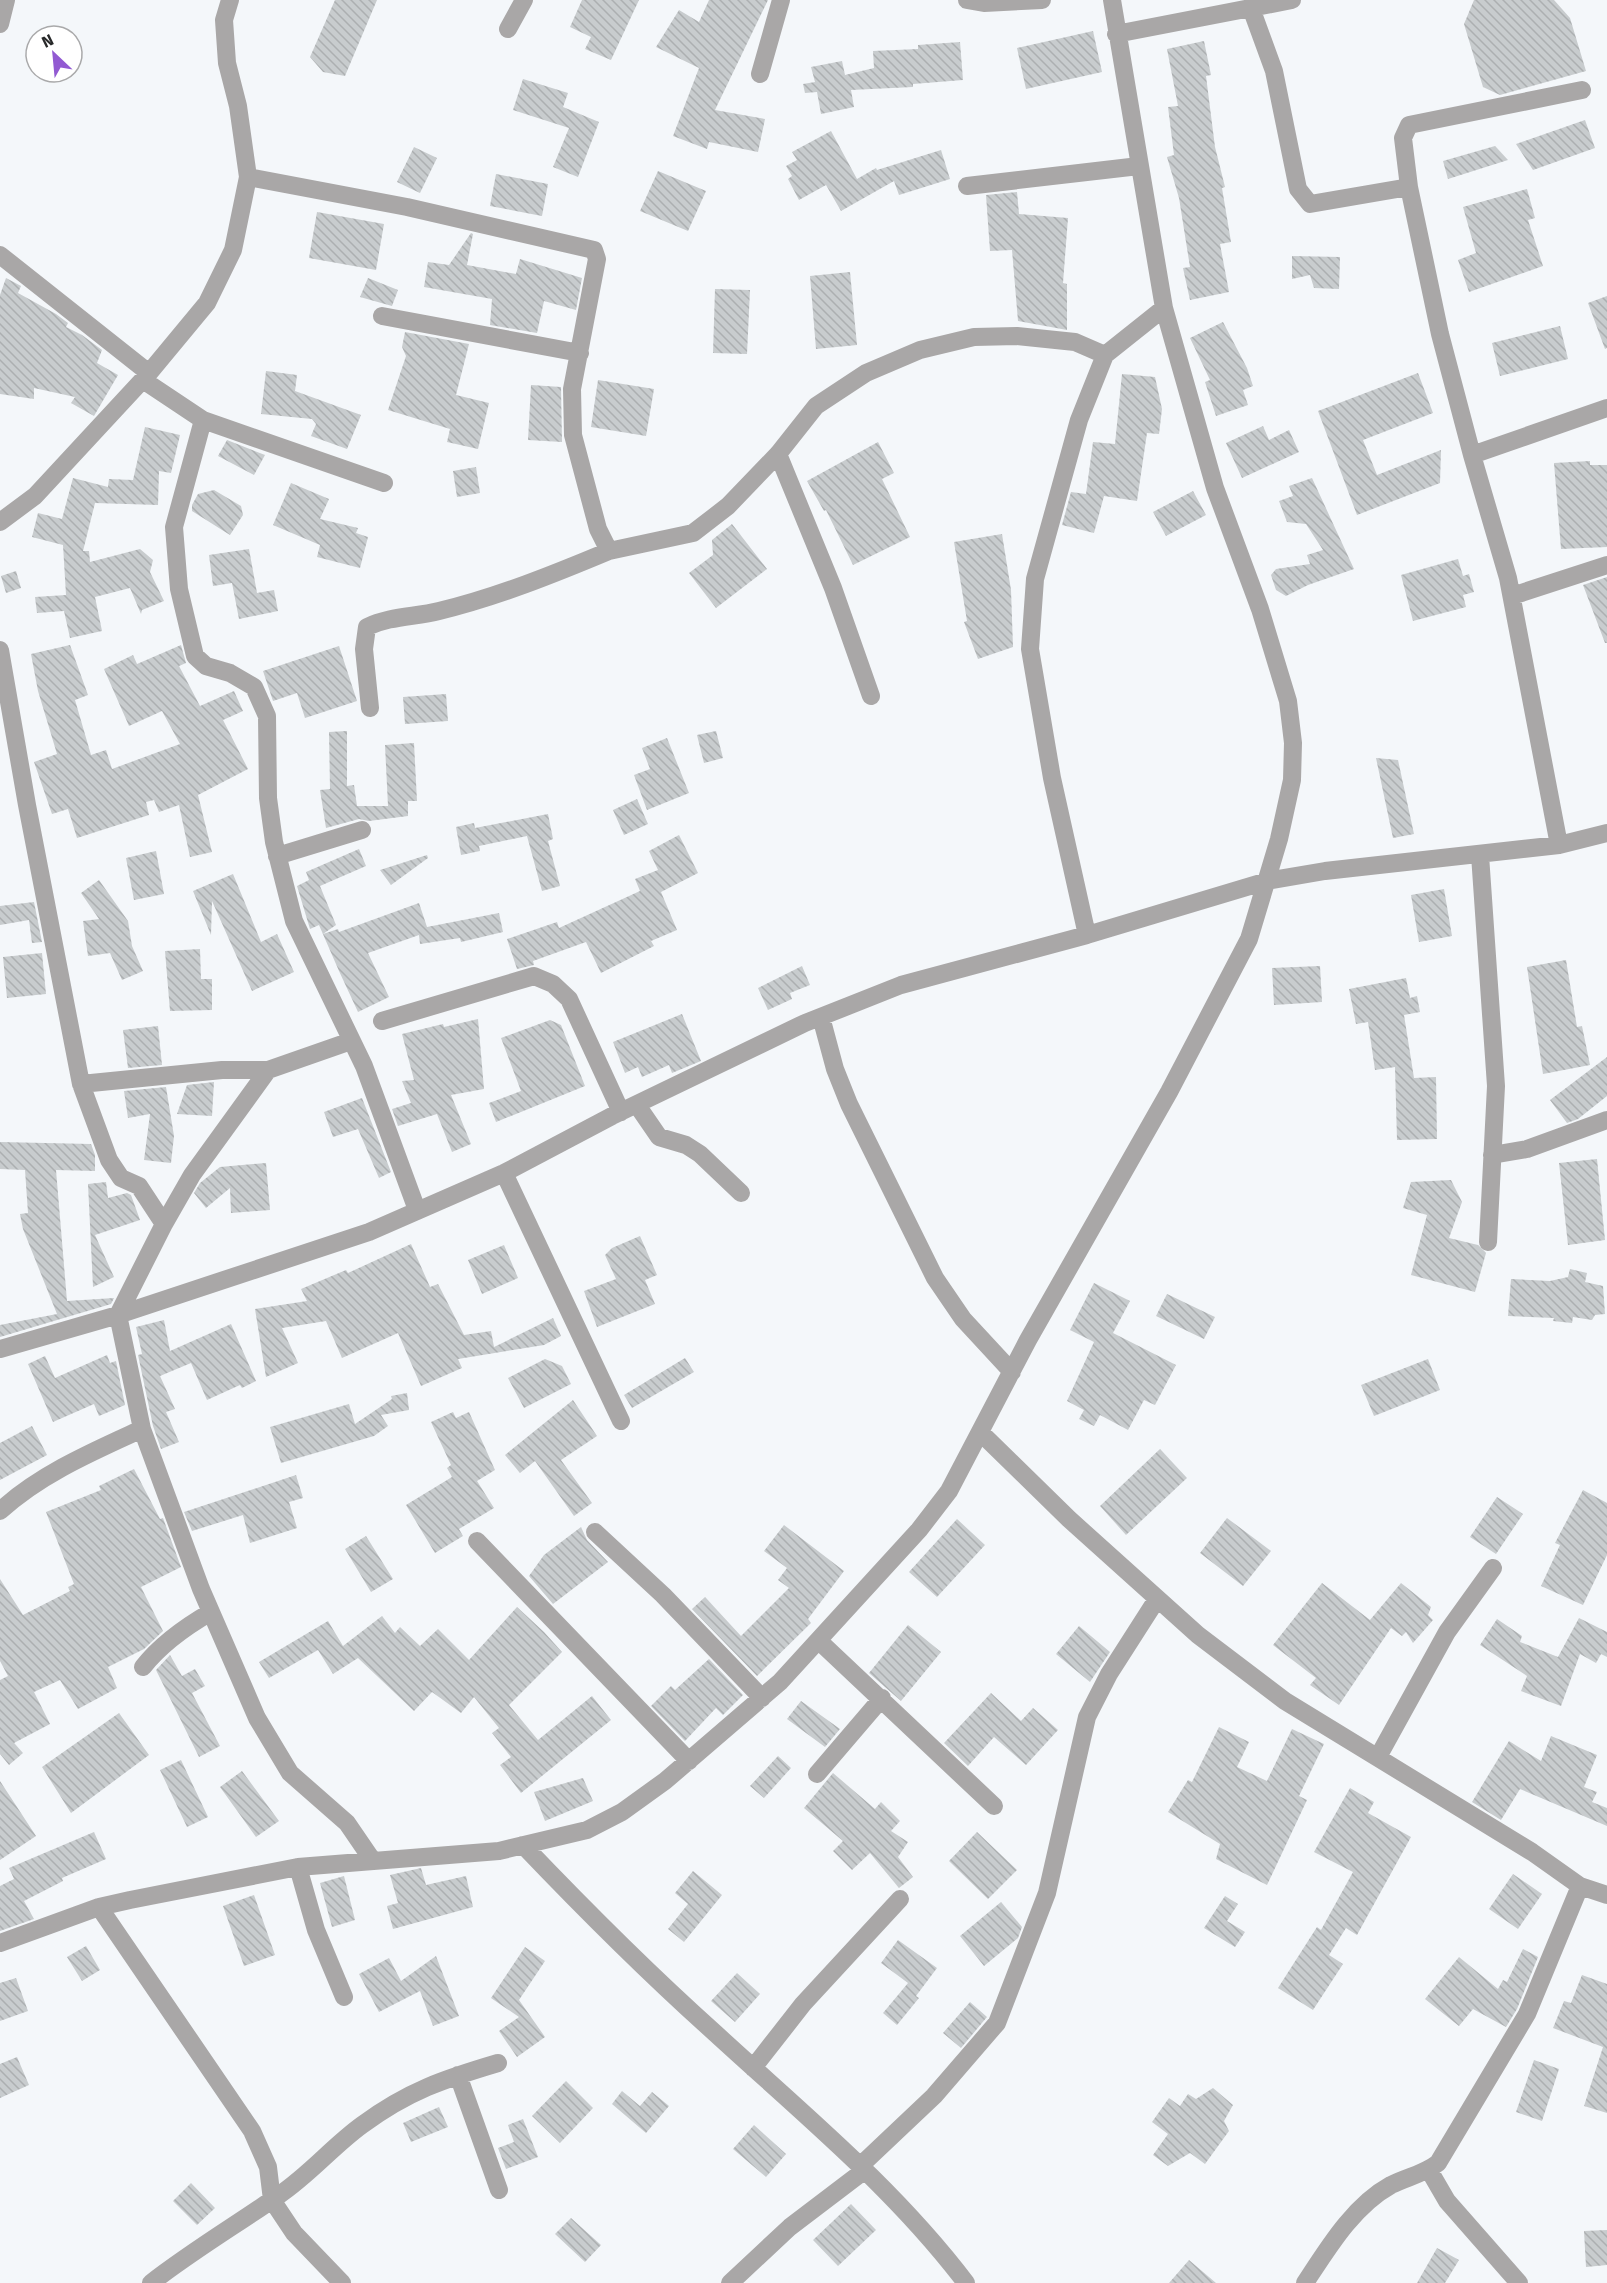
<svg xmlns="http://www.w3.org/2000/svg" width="1607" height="2283" viewBox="0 0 1607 2283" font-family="'Fira Sans',sans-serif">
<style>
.building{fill:url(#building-back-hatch)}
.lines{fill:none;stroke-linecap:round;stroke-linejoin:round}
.minor{stroke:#a9a7a7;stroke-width:18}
</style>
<defs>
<pattern id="building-back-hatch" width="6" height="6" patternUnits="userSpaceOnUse" patternTransform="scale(1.5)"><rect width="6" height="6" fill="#c8ccce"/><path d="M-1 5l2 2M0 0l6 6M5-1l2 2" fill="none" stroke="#acafb1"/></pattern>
</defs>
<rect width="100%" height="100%" fill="#f4f7fa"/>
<!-- building -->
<path class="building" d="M335,0H377L345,76L323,72L310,57Z
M582,0H639L611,60L585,49L591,37L570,27Z
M709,0H768L715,110L765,119L758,152L709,142L707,149L673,136L699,68L656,47L679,10L699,22Z
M1474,0H1554L1570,18L1586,71L1500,95L1483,87L1464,24Z
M1093,31L1102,72L1026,89L1017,48Z
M1204,41L1211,75L1206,76L1215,147L1225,187L1222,188L1231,242L1220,244L1229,292L1190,300L1183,268L1190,267L1179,198L1167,157L1174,155L1168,107L1178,106L1167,49Z
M960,42L963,80L913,84V87L851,90L854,107L821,114L817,92L805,93L803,84L815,82L811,67L842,61L845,75L874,68L873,51L918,49V45Z
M523,79L568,93L563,107L599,122L578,177L553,167L569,128L513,110Z
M1585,120L1595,148L1533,170L1516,144Z
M831,131L857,179L876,168L877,170L941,150L950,179L899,195L894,181L841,211L826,185L799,200L788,179L792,176L786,166L797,160L792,152Z
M1495,146L1508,160L1448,179L1443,161Z
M414,147L437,158L420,193L397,182Z
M658,171L706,191L688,231L640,211Z
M496,174L548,184L542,216L490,206Z
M1527,189L1535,218L1528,220L1543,266L1469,292L1458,260L1476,253L1463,207Z
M1017,192L1019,214L1068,218L1063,283L1067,284V330L1018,321L1012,250L990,251L986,195Z
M317,212L384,224L376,270L309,258Z
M471,233L473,234L467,265L516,274L520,259L582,278L576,310L544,301L537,333L490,325L492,299L424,287L428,262L449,265Z
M1292,256L1340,257L1339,289L1314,288L1310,275L1292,279Z
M850,272L857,345L816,349L810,276Z
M6,278L21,286L18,293L56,314L68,323L66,327L82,335L102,350L97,363L118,375L94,416L71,403L75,397L34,388V399L0,394V295Z
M368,278L398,290L392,306L360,297Z
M715,289L750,290L747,354L713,353Z
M1607,296V348L1605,349L1588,303Z
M1223,322L1247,368L1253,386L1243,390L1248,405L1216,416L1205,382L1210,380L1190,338Z
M1560,326L1568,359L1500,376L1492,343Z
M405,332L469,344L456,395L489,403L478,449L447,442L450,429L388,410L406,356L402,347Z
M266,371L297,375L295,391L361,415L347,449L311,436L316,424L312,419L261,414Z
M1418,373L1433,413L1363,440L1377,475L1441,450L1440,483L1357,515L1318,411Z
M1122,374L1155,377L1162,409L1159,434L1147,433L1137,501L1104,496L1094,533L1062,525L1071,492L1086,494L1093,442L1115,444Z
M598,380L654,389L646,436L591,427Z
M531,385L561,387L562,442L528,440Z
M1263,426L1269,440L1289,430L1299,452L1242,478L1226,443Z
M145,427L180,435L171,473L159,471L158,505L95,503L83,551H89L90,562L140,549L153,560L150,572L164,601L142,610L141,614L130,588L95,597L102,631L70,638L64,611L37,613L35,597L66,595L63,545L32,537L38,513L62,519L73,478L108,487L109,479L133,480Z
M227,440L265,455L254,475L218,456Z
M878,442L894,473L882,479L910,537L853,565L826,510L824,511L807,481Z
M1590,461V465H1607V547L1561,549L1554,463Z
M476,467L480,493L457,497L453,471Z
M1312,478L1354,569L1308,585L1286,596L1276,590L1271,575L1276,569L1310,564L1307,555L1323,550L1306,524L1287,522L1279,501L1293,496L1289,486Z
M291,483L329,499L320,519L358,528L356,533L368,537L360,568L317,557L320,545L273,525Z
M214,490L241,506L243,515L230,535L192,511V505L198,494Z
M1193,491L1206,515L1166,536L1153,512Z
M732,524L767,569L716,608L689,573L713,555L712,540Z
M1002,534L1011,590L1013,647L978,659L964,622L967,621L954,542Z
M249,549L257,593L274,590L278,611L239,619L232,583L213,586L209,555Z
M1458,559L1463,576L1469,574L1474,592L1463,595L1466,607L1413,621L1401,575Z
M16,571L21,588L6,593L1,576Z
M1607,577V643H1605L1583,585Z
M70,645L88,695L75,700L91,755L106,750L112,769L180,744L162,711L129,726L104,669L133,655L137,664L181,645L186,663L179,666L200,706L234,691L243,711L223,720L248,769L198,795L212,852L190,857L179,805L159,812L154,800L146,802L149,815L77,838L68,809L52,814L34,762L57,754L38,691L31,654Z
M339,646L357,701L305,718L297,693L273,701L263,671Z
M446,694L448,721L405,724L403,697Z
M347,731V786L354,785L357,806H388L385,745L414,743L417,801H408V816L369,821L359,819L326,828L320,790L330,789L329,732Z
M716,731L723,758L704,763L697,735Z
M667,738L689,793L647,810L634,775L650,769L642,748Z
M1376,758L1398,760L1414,834L1393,838Z
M637,799L648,824L624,835L613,810Z
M548,814L553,839L548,841L560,886L542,891L527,836L479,846L480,851L461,855L456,827L474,823L475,828Z
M679,835L698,873L661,892L677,930L651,941L654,946L601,973L586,942L533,961L534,965L517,969L507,939L557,922L559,928L640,891L635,879L658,870L649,851Z
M359,849L366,866L320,886L336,925L323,934L338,929L339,932L419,903L427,927L499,913L503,932L461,942L460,938L420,944L419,935L368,953L389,997L358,1012L339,971L319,925L310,929L297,886L309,880L306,872Z
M156,851L164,894L134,900L126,858Z
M427,855L428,858L391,885L380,870Z
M233,874L261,942L277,934L294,972L252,991L212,901L211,935L193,891Z
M99,880L128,921L132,946L143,971L122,980L110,953L88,956L83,921L99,919L81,893Z
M1444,889L1452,936L1419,942L1411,895Z
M34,902L42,942L32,943L29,920L0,925V906Z
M200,949L201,979H212V1010L170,1011L165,951Z
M42,953L46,994L7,998L3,957Z
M1566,960L1577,1027L1582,1026L1590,1065L1543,1074L1527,967Z
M802,966L810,985L790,993L792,999L768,1010L758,988Z
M1320,966L1322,1002L1274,1005L1272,968Z
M1406,978L1410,998L1417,996L1420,1012L1404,1015L1414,1078L1436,1077L1437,1139L1397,1140L1395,1067L1375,1070L1368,1022L1356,1024L1349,989Z
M682,1014L701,1061L672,1073L669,1065L642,1077L638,1067L625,1073L613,1042Z
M478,1019L484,1089L451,1095L471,1144L452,1152L437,1114L398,1126L392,1109L411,1103L402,1081L414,1080L402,1034L443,1024L444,1027Z
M550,1020L561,1025L585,1086L496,1122L489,1103L521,1091L501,1038Z
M158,1026L162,1065L128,1068L123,1030Z
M1607,1057V1096L1578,1119L1567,1123L1550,1100Z
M214,1082L212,1116L177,1114L187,1085Z
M166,1087L174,1136L171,1163L144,1160L150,1114L128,1118L124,1091Z
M362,1098L391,1172L379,1178L358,1129L333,1137L324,1112Z
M0,1142L91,1144L95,1155V1171L56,1170L67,1301L114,1298L111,1304L0,1337V1325L57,1314L23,1229L20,1214L28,1213L25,1170L0,1169Z
M1597,1159L1605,1240L1568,1245L1559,1163Z
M266,1163L270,1210L231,1213L230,1188L206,1208L194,1193L200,1183L220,1167Z
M1451,1180L1462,1202L1449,1238L1478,1245L1486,1253L1475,1292L1411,1275L1427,1215L1403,1208L1411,1182Z
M106,1182L108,1198L127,1193L131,1195L140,1220L95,1235L114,1277L93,1287L88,1184Z
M640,1236L657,1275L645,1280L655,1304L597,1327L584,1291L616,1279L605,1255L612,1248Z
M411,1244L430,1287L438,1284L464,1335L491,1331L494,1347L553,1318L561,1336L544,1345L458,1359L462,1368L421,1386L398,1333L342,1358L326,1321L282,1328L298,1363L266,1377L255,1309L307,1301L301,1289L346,1270L348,1273Z
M504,1245L518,1278L482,1294L468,1260Z
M1570,1269L1587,1273L1585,1282L1603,1286L1605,1314L1595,1315L1592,1320L1573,1317L1572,1323L1553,1321L1554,1318L1508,1316L1511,1279L1550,1281L1568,1277Z
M1094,1283L1130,1301L1113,1333L1176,1365L1155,1405L1144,1400L1128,1430L1100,1415L1094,1426L1079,1419L1084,1410L1067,1401L1094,1342L1070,1330Z
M1167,1294L1215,1317L1204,1339L1156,1316Z
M164,1320L170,1351L231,1324L256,1381L242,1388L240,1385L207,1400L191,1363L160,1376L175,1409L166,1412L179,1442L161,1449L153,1426L138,1355L142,1354L136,1327Z
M107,1355L110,1363L116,1361L125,1405L99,1416L94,1404L53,1422L28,1364L45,1356L55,1378Z
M685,1358L694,1372L632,1408L624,1395Z
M545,1359L562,1366L571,1384L524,1408L508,1378Z
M1428,1359L1440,1390L1374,1416L1361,1385Z
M407,1393L409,1410L381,1415L388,1426L374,1436L281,1463L270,1427L349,1404L355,1424L392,1399L391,1396Z
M573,1400L597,1436L561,1460L592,1503L574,1516L535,1461L520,1473L505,1455Z
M453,1412L456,1418L469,1412L495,1470L477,1481L494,1508L459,1529L463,1536L435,1553L406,1505L452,1477L447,1468L451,1465L431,1422Z
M32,1426L47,1455L0,1480V1443Z
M1160,1449L1187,1478L1126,1535L1100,1506Z
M134,1469L160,1519L163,1518L181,1567L141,1587L163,1631L144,1649L108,1667L117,1688L78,1709L60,1680L34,1692L50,1724L14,1743L23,1753L9,1765L0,1754V1680L8,1676L0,1661V1579L23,1615L70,1591L68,1587L74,1584L46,1512L101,1490L99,1486Z
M296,1475L303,1498L289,1502L297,1528L250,1543L243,1515L192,1531L184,1512Z
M1583,1490L1607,1503V1555L1583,1605L1541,1586L1560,1545L1555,1543Z
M1497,1497L1523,1514L1496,1554L1470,1537Z
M1227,1518L1271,1551L1243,1586L1200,1553Z
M957,1519L985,1545L937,1597L909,1572Z
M784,1525L844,1571L808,1619L811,1623L757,1676L692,1609L705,1597L741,1636L789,1588L778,1580L787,1568L764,1551Z
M581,1527L587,1540L608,1562L553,1604L529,1576L544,1555Z
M366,1536L393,1579L371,1592L345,1549Z
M1322,1583L1370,1620L1401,1583L1431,1607L1428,1615L1433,1620L1413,1643L1406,1632L1402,1636L1391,1628L1339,1705L1310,1685L1316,1678L1273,1645Z
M517,1607L544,1632L562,1652L509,1705L538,1740L592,1696L611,1720L521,1793L500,1765L511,1757L492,1733L499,1728L474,1697L461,1713L432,1692L414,1711L358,1658L333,1674L318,1650L269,1678L259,1662L328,1621L343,1646L382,1616L395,1633L400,1627L420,1646L438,1629L469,1660Z
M1579,1618L1607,1632V1657L1601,1654L1596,1663L1580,1654L1561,1706L1521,1691L1527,1676L1480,1645L1497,1619L1522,1636L1520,1642L1558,1657Z
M908,1625L941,1652L901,1701L869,1673Z
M1079,1626L1110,1652L1090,1682L1056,1654Z
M170,1655L182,1676L195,1669L205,1686L192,1693L220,1746L199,1757L156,1670Z
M709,1659L743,1695L723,1715L716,1708L685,1741L651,1706L671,1686L675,1690Z
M991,1693L1021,1721L1033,1708L1058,1730L1026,1765L994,1737L968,1766L944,1743Z
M801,1701L840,1729L825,1747L787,1719Z
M119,1713L149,1755L71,1813L42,1767Z
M1219,1727L1249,1742L1237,1767L1267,1781L1292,1729L1324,1744L1299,1796L1307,1800L1267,1885L1216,1859L1220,1844L1168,1812L1188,1780L1192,1782Z
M1551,1736L1597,1755L1584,1787L1597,1792L1592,1802L1607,1808V1826L1520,1789L1501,1820L1472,1802L1509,1741L1541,1761Z
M778,1756L791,1768L764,1798L750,1786Z
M181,1760L208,1817L187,1827L160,1770Z
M242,1771L279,1821L256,1837L220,1787Z
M833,1773L875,1809L881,1802L900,1821L891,1831L908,1842L898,1857L913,1877L899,1888L870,1853L852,1870L833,1851L843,1841L804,1808Z
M583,1778L593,1801L545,1821L534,1792Z
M0,1781L36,1836L0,1860Z
M1350,1788L1374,1802L1368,1813L1411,1837L1357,1935L1346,1928L1329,1955L1343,1964L1313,2010L1278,1988L1317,1927L1321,1930L1353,1872L1314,1852Z
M94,1832L106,1859L62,1878L63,1881L24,1901L34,1919L0,1931V1886L14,1879L9,1868Z
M977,1832L1017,1870L988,1899L949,1861Z
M421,1868L426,1885L466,1876L473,1907L393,1929L387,1906L398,1903L390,1875Z
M693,1871L722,1895L684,1942L668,1929L688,1904L675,1893Z
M1513,1874L1542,1894L1518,1929L1489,1909Z
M344,1876L355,1920L332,1927L320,1883Z
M254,1895L275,1955L244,1966L223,1906Z
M1225,1896L1238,1904L1227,1921L1245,1932L1235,1947L1204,1928Z
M1001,1902L1022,1927L1018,1938L984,1966L960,1936Z
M898,1940L937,1968L916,1996L919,1998L897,2025L883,2013L908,1983L881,1963Z
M86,1946L100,1970L82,1981L67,1957Z
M525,1947L545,1961L519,2000L545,2037L517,2057L499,2031L519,2017L491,1998Z
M1523,1949L1538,1957L1517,2009L1506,2027L1473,2009L1459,2026L1425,1999L1459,1957L1498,1989L1503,1980L1507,1982Z
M436,1956L459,2016L433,2026L420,1991L379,2012L359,1974L389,1958L401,1981Z
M737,1973L760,1994L735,2022L711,2001Z
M1582,1975L1607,1984V2113L1584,2106L1603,2047L1553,2028L1564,2001L1571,2003Z
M16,1978L28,2011L0,2021V1983Z
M970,2002L987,2017L961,2048L943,2033Z
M17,2057L29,2085L0,2098V2064Z
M1534,2060L1559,2069L1542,2121L1516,2112Z
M566,2081L593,2108L560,2143L532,2116Z
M1213,2088L1233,2105L1224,2121L1229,2131L1205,2164L1190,2153L1168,2166L1153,2155L1168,2134L1152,2122L1169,2098L1180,2106L1188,2094L1196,2099Z
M622,2091L640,2106L652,2092L669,2106L646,2133L612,2104Z
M439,2107L448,2127L411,2142L403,2123Z
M523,2119L538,2157L506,2169L498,2148L514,2142L508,2125Z
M754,2125L786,2154L766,2177L733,2149Z
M191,2183L215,2208L197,2225L173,2201Z
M851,2204L876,2230L838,2266L813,2240Z
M571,2218L601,2245L585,2262L555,2234Z
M1607,2230V2265L1586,2267L1584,2231Z
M1437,2248L1459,2260L1445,2283H1417Z
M1189,2260L1216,2283H1169Z"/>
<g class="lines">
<!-- minor -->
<path class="minor" d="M967,0L984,3L1042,0
M1251,8L1274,71L1298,189L1310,204L1409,187
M0,24L6,0
M508,29L524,0
M1116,34L1292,0
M760,74L781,0
M248,177L407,207L594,250L597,259L572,389L573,435L598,529L609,551L693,533L728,506L778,454L816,406L866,373L920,350L974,337L1017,336L1075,342L1105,355
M967,186L1139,166
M0,255L149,373
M382,316L580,353
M143,380L203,420L384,483
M203,420L174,527L179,589L195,656L206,666L230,673L254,687L267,716L268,798L274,842L294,921L364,1066L417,1210
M778,454L833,588L871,696
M1472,455L1607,408
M0,522L35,496L149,373L207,303L233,250L248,177L238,106L227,63L224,20L230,0
M1512,596L1607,565
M0,650L27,805L81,1084L109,1160L121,1178L139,1186L164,1224L118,1315L142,1429L201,1589L257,1718L290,1773L347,1823L373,1861
M370,708L364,649L367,627C390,616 415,617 439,611C497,597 554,574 609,551
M1559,845L1508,578L1472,455L1440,334L1409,187L1403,138L1409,125L1582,90
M1480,855L1496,1086L1488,1242
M277,856L362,830
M1087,935L1052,778L1030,649L1035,579L1079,420L1105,355L1164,308
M821,1017L835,1069L849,1104L935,1278L963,1319L1012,1372
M382,1021L534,976L553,984L569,999L621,1112
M81,1084L222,1070H268L351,1041
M637,1105L659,1137L686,1145L700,1154L741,1193
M1492,1155L1527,1149L1607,1120
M504,1173L621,1421
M164,1224L192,1175L268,1070
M0,1349L118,1315L369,1232L504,1173L612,1116L805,1023L901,985L1087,935L1267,881L1325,871L1559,845L1607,833
M980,1432L1069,1519L1198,1635L1285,1701L1532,1852L1580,1886L1607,1895
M0,1511C40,1474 94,1451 142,1429
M595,1532L663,1595L762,1698
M477,1541L689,1761
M819,1641L994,1806
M143,1667C161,1644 185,1627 211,1612
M1378,1757L1447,1632L1493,1568
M817,1774L882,1698
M523,1845C585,1910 648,1973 715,2033C802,2113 894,2188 966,2283
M298,1867L316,1930L344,1997
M99,1907L252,2131L268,2167L272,2200L294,2233L342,2283
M0,1943L99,1907L130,1900L298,1867L499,1851L587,1830L622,1812L665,1781L780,1682L919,1530L949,1491L1028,1340L1169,1092L1249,939L1279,839L1292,780L1293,743L1288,701L1260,609L1215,488L1164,308L1112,0
M753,2068L803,2004L900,1899
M458,2075L499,2190
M860,2166L934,2096L997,2023L1047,1893L1087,1717L1109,1674L1157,1599
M1429,2170L1447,2201L1519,2283
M151,2283C192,2251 236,2225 279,2195C309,2175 333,2146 362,2125C408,2091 444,2079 498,2063
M730,2283L790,2227L865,2170
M1305,2283C1328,2248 1353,2206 1391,2185C1407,2177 1424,2174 1438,2163L1527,2014L1580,1886"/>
</g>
<!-- north arrow -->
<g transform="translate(54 54) rotate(334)"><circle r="28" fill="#ffffff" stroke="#a9a9aa" stroke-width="1.5"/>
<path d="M0-4.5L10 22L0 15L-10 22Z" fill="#925ad2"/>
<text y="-9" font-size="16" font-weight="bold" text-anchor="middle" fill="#28292a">N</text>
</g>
</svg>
